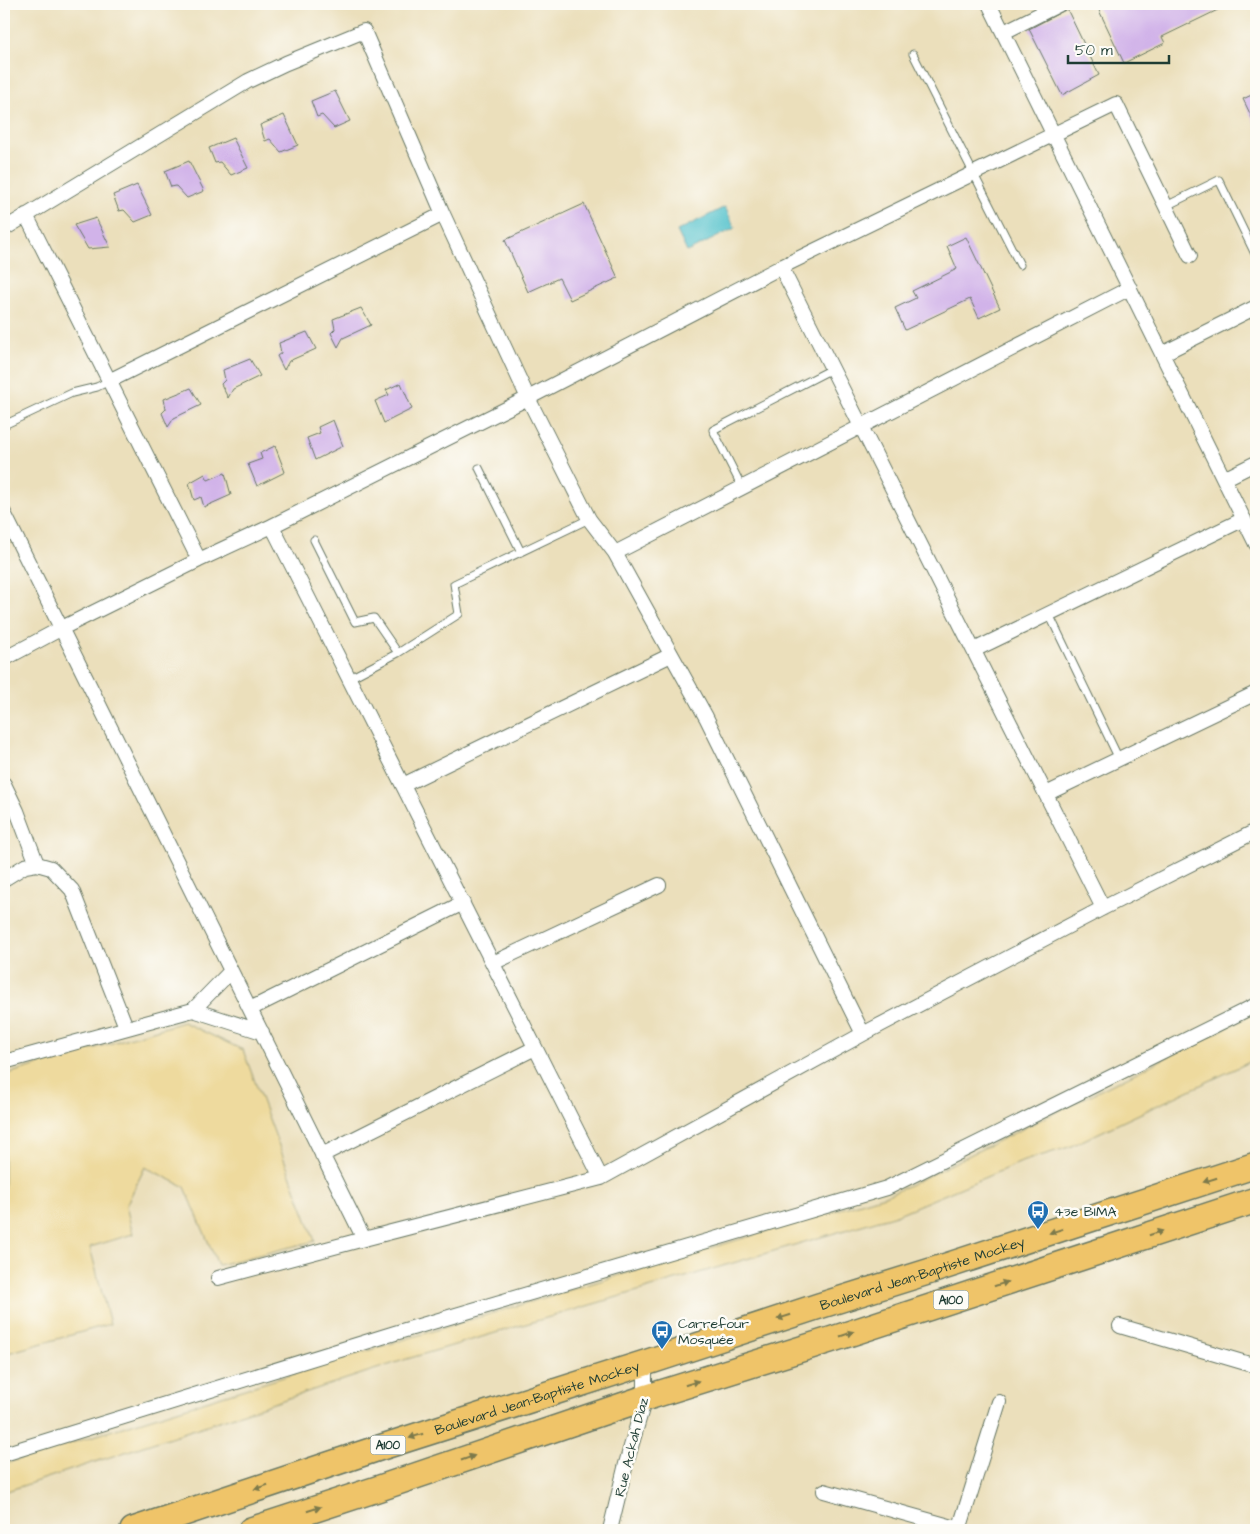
<svg xmlns="http://www.w3.org/2000/svg" width="1260" height="1534" viewBox="0 0 1260 1534" font-family="'Architects Daughter',sans-serif">
<style>
.sand{fill:#eeda9e;stroke:#868c69}
.water{fill:#55c2cc;stroke:#3a8080}
.building{fill:#d1b3e9}
.lines{fill:none;stroke-linecap:round;stroke-linejoin:round}
.lane-casing{stroke:#667663;stroke-width:9}
.street-casing{stroke:#667663;stroke-width:16}
.highway-casing{stroke:#667663;stroke-width:28}
.lane{stroke:#fff;stroke-width:7}
.street{stroke:#fff;stroke-width:14}
.highway{stroke:#efc469;stroke-width:25}
.oneway{fill:#7d7a4c}
.labels{text-anchor:middle;stroke-width:5;stroke-linejoin:round;paint-order:stroke}
.shield{fill:#fdfcf7;stroke:#62766e;stroke-width:1}
.shield-label{font-size:12px;font-weight:bold;fill:#1f3d34}
.poi-label{font-size:14px;fill:#1f3d34;stroke:#fdfcf7;text-anchor:start}
.street-label{font-size:14px;fill:#1f3d34;stroke:#fdfcf7}
</style>
<rect width="100%" height="100%" fill="#fdfcf7"/>
<filter id="ink" filterUnits="userSpaceOnUse"><feTurbulence type="fractalNoise" baseFrequency=".02" numOctaves="2"/><feDisplacementMap in="SourceGraphic" scale="10" xChannelSelector="R" yChannelSelector="G"/><feConvolveMatrix kernelMatrix="1 2 1 2 8 2 1 2 1" color-interpolation-filters="sRGB"/></filter>
<filter id="wash" filterUnits="userSpaceOnUse"><feTurbulence type="fractalNoise" baseFrequency=".0096" numOctaves="4" result="noise"/><feDisplacementMap in="SourceGraphic" scale="20" xChannelSelector="R" yChannelSelector="G"/><feGaussianBlur stdDeviation="1.12" result="paint"/><feColorMatrix in="noise" values="0 0 0 0 0 0 0 0 0 0 0 0 0 0 0 0 0 1.4 0 .05"/><feComposite in="paint" operator="in"/></filter>
<g filter="url(#wash)">
<rect width="100%" height="100%" fill="#ebdfbb"/>
<!-- sand -->
<path class="sand" d="M1256,1013V1059L1069,1147L1024,1161L896,1215L407,1359L4,1492V1464L399,1341L891,1194Z
M183,1022L243,1050L315,1241L218,1265L185,1187L145,1167L126,1206L133,1234L90,1247L110,1324L4,1354V1075Z"/>
<!-- water -->
<path class="water" d="M725,207L735,228L687,252L677,231Z"/>
<g id="blocks">
<!-- building -->
<path class="building" d="M1096,4H1230L1162,37L1165,43L1124,63Z
M1067,9L1099,75L1062,95L1029,29Z
M335,91L350,121L334,128L322,115L317,117L311,101Z
M1256,93V126L1243,99Z
M284,115L298,145L281,152L270,139L265,141L260,125Z
M233,138L248,168L231,175L220,162L215,163L209,148Z
M189,161L204,191L187,198L176,186L171,187L165,171Z
M137,185L152,215L135,222L124,210L119,211L113,195Z
M584,204L618,278L570,300L559,278L528,292L505,240Z
M96,218L110,247L88,249L74,225Z
M966,237L1000,308L979,318L970,299L905,330L895,308L916,298L912,291L957,269L947,246Z
M361,308L371,325L343,338L338,347L331,333L335,329L333,319Z
M307,332L316,349L289,361L284,370L277,356L281,353L279,343Z
M250,359L260,376L233,389L228,398L221,384L225,380L223,370Z
M401,383L412,409L384,423L375,401L389,395L386,390Z
M191,388L201,405L174,418L168,427L162,413L166,409L164,399Z
M333,420L343,446L315,460L307,438L320,433L318,427Z
M275,446L285,472L257,486L248,464L262,459L260,453Z
M225,473L231,495L204,507L201,497L194,500L189,483L205,474L208,480Z"/>
</g>
</g>
<g filter="url(#ink)">
<use href="#blocks" fill-opacity="0" stroke="#667663" stroke-width="1"/>
<g class="lines">
<!-- lane casing -->
<g class="lane-casing">
<path id="lane" d="M913,54L1020,265
M1166,206L1219,180L1256,256
M4,425L72,393L97,387L109,381
M479,468L521,552
M742,487L713,430L832,369
M314,540L355,622L374,618L398,653
M1049,614L1119,759
M350,678L398,653L459,614L454,584L589,519"/>
</g>
<!-- street casing -->
<g class="street-casing">
<path id="street" d="M989,4L1256,544
M1004,32L1060,4
M26,215L199,560
M4,229L248,81L286,63L364,31L443,214L528,398L589,519L615,553L706,717L863,1034
M781,267L1103,908
M1162,354L1256,307
M109,381L443,214
M1224,479L1256,463
M4,513L364,1239
M272,526L601,1178
M615,553L1130,288
M974,650L1244,519
M4,659L62,628L199,560L272,526L528,398L781,267L1116,104L1190,256
M4,784L17,811L37,864
M403,785L671,655
M1046,794L1256,693
M4,879L25,866L37,864L51,868L72,890L126,1027
M493,963L659,885
M250,1009L463,903
M193,1010L262,1032
M4,1062L193,1010L231,971
M322,1155L535,1048
M218,1278L364,1239L601,1178L863,1034L1103,908L1256,831
M1120,1326L1256,1366
M4,1454L395,1333L887,1188L1256,1005
M824,1491L960,1529
M610,1530L626,1464L645,1398V1363
M959,1530L999,1402"/>
</g>
<!-- highway casing -->
<g class="highway-casing">
<g id="highway">
<path id="s1" d="M133,1530L379,1448L645,1363L819,1306L934,1270L1256,1165"/>
<path d="M251,1530L377,1489L645,1398L830,1340L1256,1200"/>
</g>
</g>
<!-- lane -->
<use href="#lane" class="lane"/>
<!-- street -->
<use href="#street" class="street"/>
<!-- highway -->
<use href="#highway" class="highway"/>
</g>
<!-- one-way arrows -->
<defs><path id="oneway-solid" d="M-6-.8H1V-3.2L6.5 0L1 3.2V.8H-6Z" transform="scale(1.25)"/></defs>
<g class="oneway">
<use href="#oneway-solid" transform="translate(1210 1180) rotate(162)"/>
<use href="#oneway-solid" transform="translate(1056 1231) rotate(162)"/>
<use href="#oneway-solid" transform="translate(1156 1233) rotate(-18)"/>
<use href="#oneway-solid" transform="translate(1001 1284) rotate(-18)"/>
<use href="#oneway-solid" transform="translate(784 1317) rotate(162)"/>
<use href="#oneway-solid" transform="translate(847 1334) rotate(-19)"/>
<use href="#oneway-solid" transform="translate(692 1383) rotate(-18)"/>
<use href="#oneway-solid" transform="translate(416 1436) rotate(162)"/>
<use href="#oneway-solid" transform="translate(468 1458) rotate(-19)"/>
<use href="#oneway-solid" transform="translate(261 1487) rotate(162)"/>
<use href="#oneway-solid" transform="translate(314 1509) rotate(-18)"/>
</g>
</g>
<!-- icons -->
<defs>
<g id="bus-pin" transform="scale(1.125)"><path d="M0 17L-7.5 6A9.5 9.5 0 1 1 7.5 6Z" fill="#1f6fb2" stroke="#fdfcf7"/><path d="M-5-6H5V4H4V6H2V4H-2V6H-4V4H-5ZM-3.5-4V0h7V-4ZM-3.5 1.2v1.5H-2V1.2ZM2 1.2v1.5H3.5V1.2Z" fill="#fff"/></g>
</defs>
<g fill-rule="evenodd">
<use href="#bus-pin" x="1038" y="1211"/>
<use href="#bus-pin" x="662" y="1331"/>
</g>
<g class="labels">
<!-- shield labels -->
<g class="shield">
<rect x="933.5" y="1290.5" width="35" height="19" rx="4"/>
<rect x="370.5" y="1435.5" width="35" height="19" rx="4"/>
</g>
<g class="shield-label">
<text x="951" y="1304">A100</text>
<text x="388" y="1449">A100</text>
</g>
<!-- poi labels -->
<g class="poi-label">
<text x="1054" y="1216">43e BIMA</text>
<text x="678" y="1328">Carrefour<tspan x="678" dy="16">Mosquée</tspan></text>
</g>
<!-- street labels -->
<g class="street-label">
<text dy="5" stroke="none"><textPath href="#s1" startOffset="830">Boulevard Jean-Baptiste Mockey</textPath></text>
<text dy="5" stroke="none"><textPath href="#s1" startOffset="425">Boulevard Jean-Baptiste Mockey</textPath></text>
<text transform="translate(631 1447) rotate(-76)" y="5">Rue Ackah Diaz</text>
</g>
</g>
<!-- margin -->
<rect width="1260" height="1534" fill="none" stroke="#fdfcf7" stroke-width="20"/>
<!-- scale -->
<path d="M1068 55v8h101v-8" fill="none" stroke="#1f3d34" stroke-width="2.5"/>
<text x="1075" y="55" font-size="15" fill="#1f3d34" stroke="#fdfcf7" stroke-width="4" paint-order="stroke">50 m</text>
</svg>
